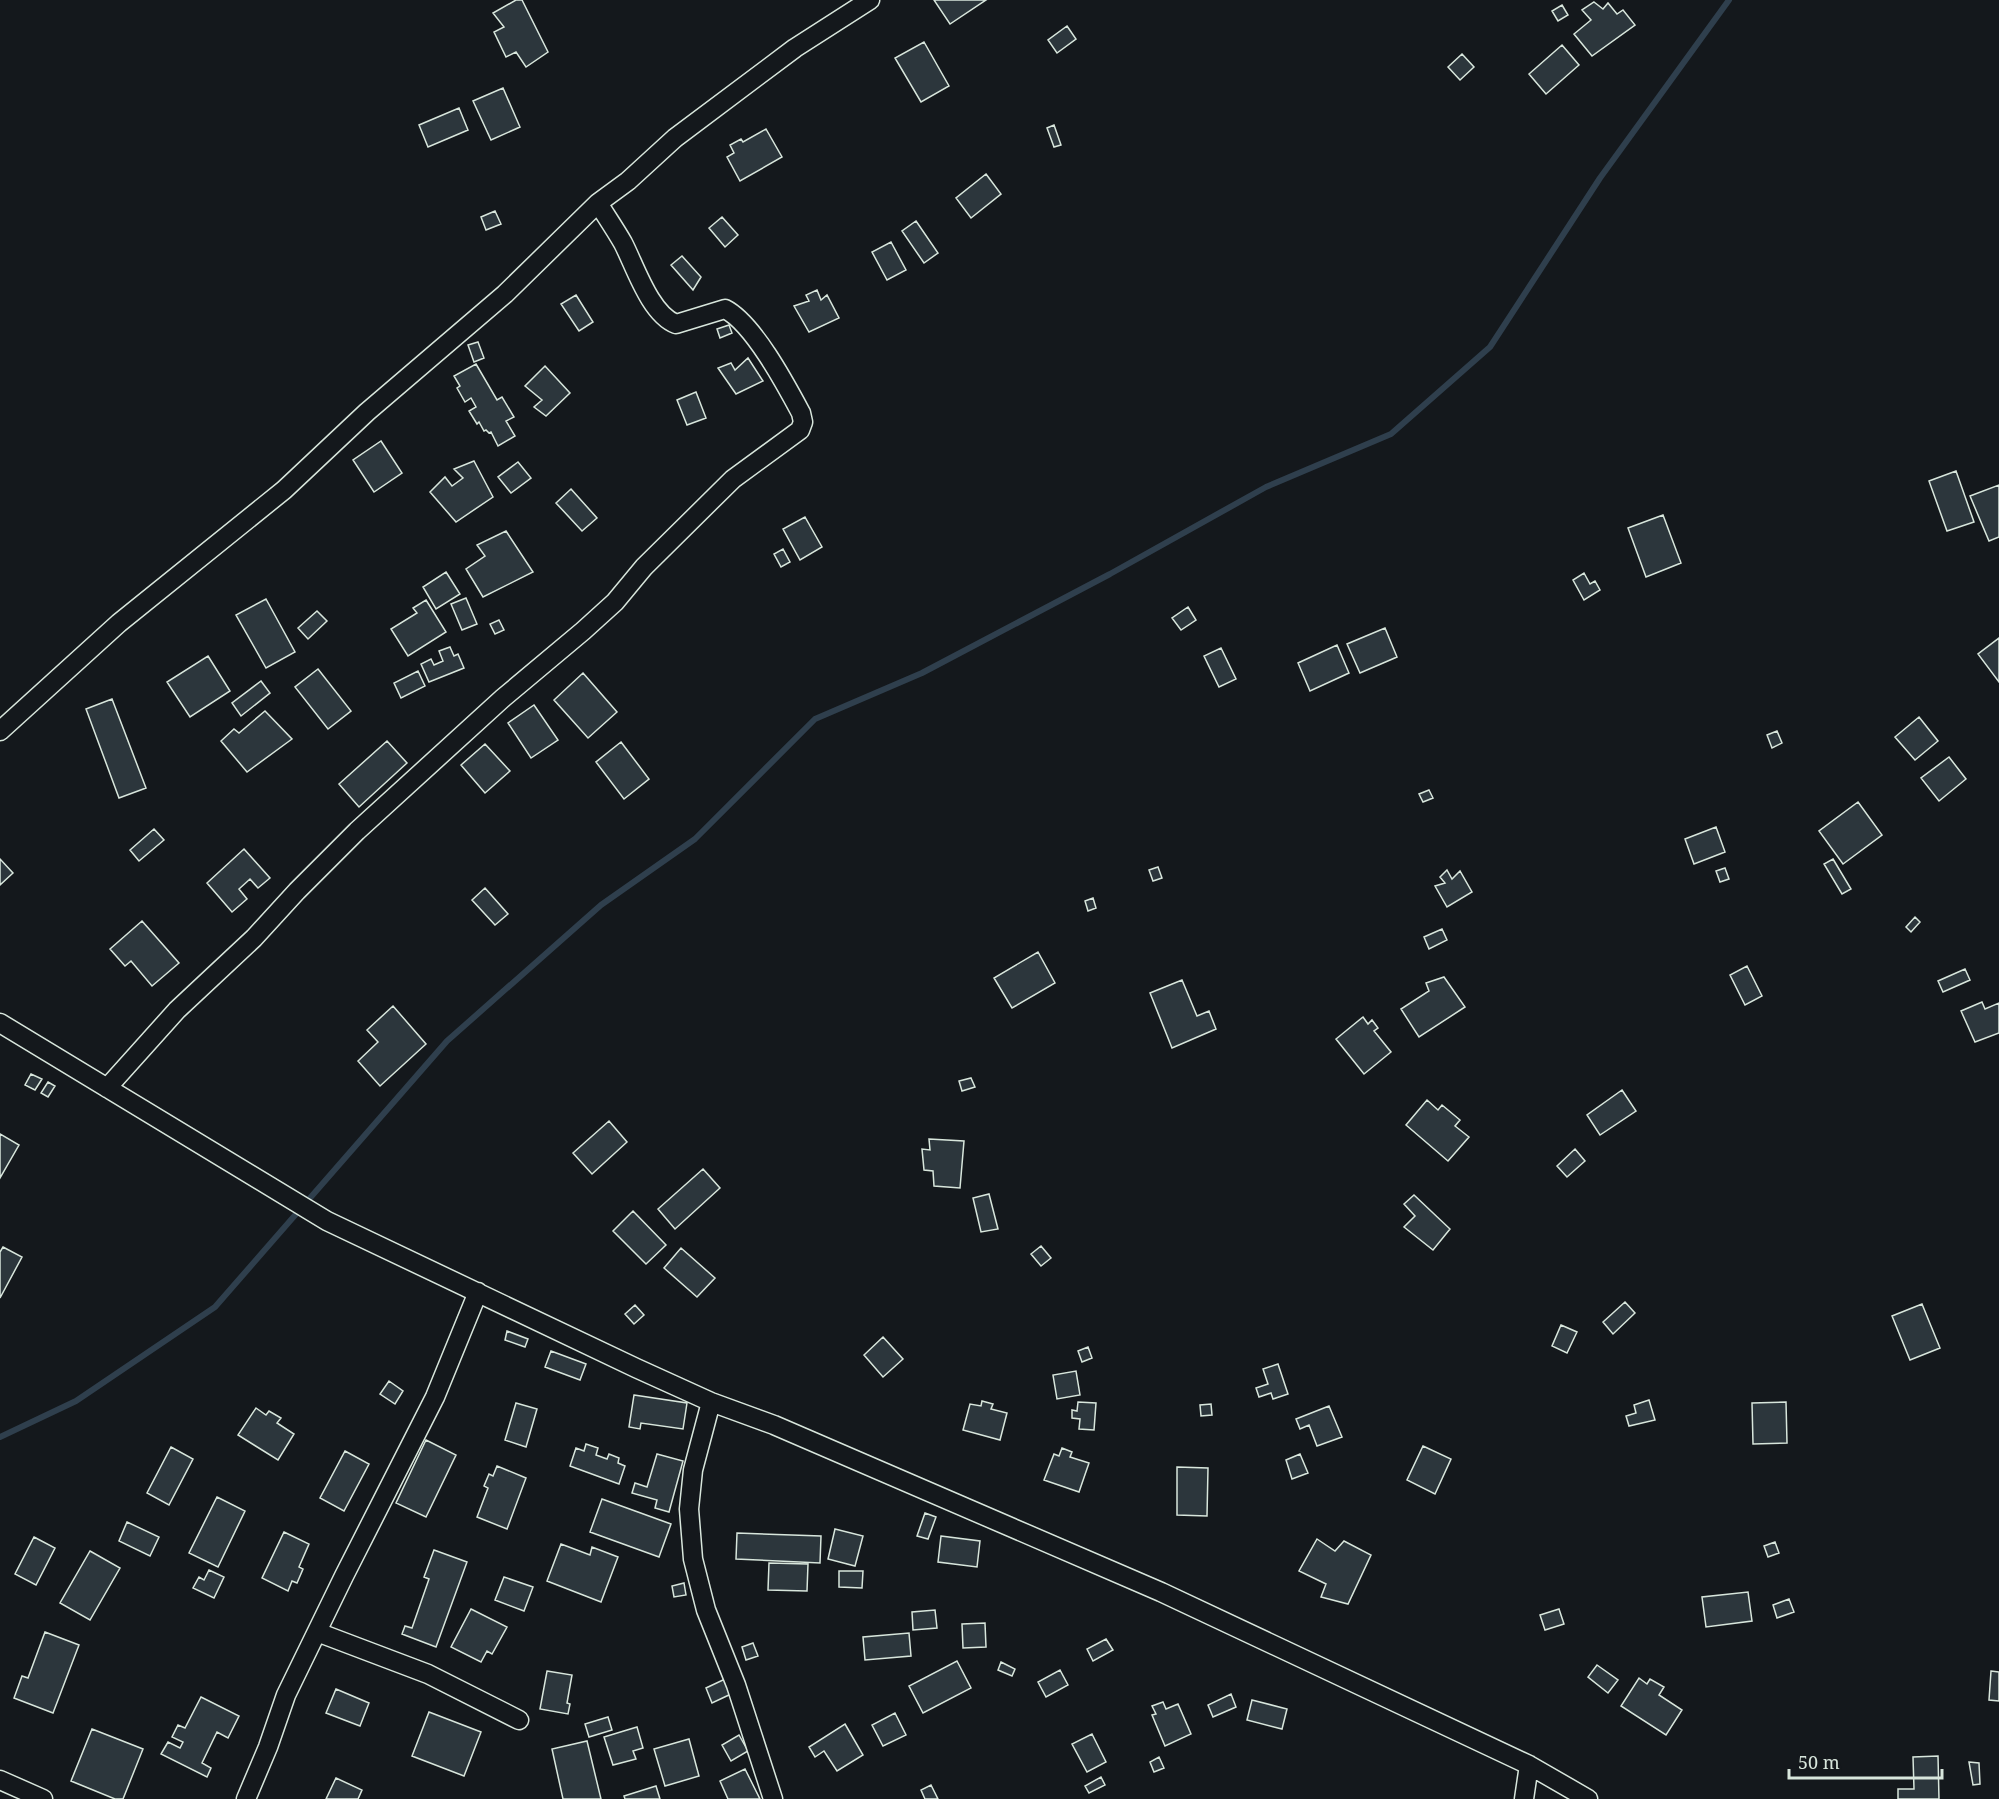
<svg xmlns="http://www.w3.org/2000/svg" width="1999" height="1799" viewBox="0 0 1999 1799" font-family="'Noto Serif',serif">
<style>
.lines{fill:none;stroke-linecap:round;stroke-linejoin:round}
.stream{stroke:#2f3f4d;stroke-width:6}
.building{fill:#2c363c;stroke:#d8e6dc;stroke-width:1.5}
.street-casing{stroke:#d8e6dc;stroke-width:21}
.street{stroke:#14181c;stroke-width:18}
</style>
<rect width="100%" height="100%" fill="#14181c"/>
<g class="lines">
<!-- stream -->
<path class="stream" d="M0,1437L76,1401L215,1307L447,1041L601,905L695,839L815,719L922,673L1110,574L1266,487L1391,434L1490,347L1600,178L1729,0"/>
</g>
<!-- building -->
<path class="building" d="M516,0H522L548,52L526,67L516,52L506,57L494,32L504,27L493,13Z
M934,0H986L950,24Z
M1594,2L1603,9L1608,3L1617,14L1623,10L1635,25L1592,56L1574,34L1591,20L1582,10Z
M1562,5L1568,15L1558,21L1552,11Z
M1067,26L1076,39L1057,53L1048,40Z
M924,42L949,86L921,102L895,58Z
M1562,45L1579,65L1546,94L1529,74Z
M1462,54L1474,67L1460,80L1448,67Z
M503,88L520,127L491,140L473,101Z
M459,108L468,130L428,147L419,125Z
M1054,125L1061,145L1054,147L1047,128Z
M766,129L782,157L740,181L727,157L734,153L730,145L741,139L743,142Z
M986,174L1001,194L971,218L956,198Z
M495,211L501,224L486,230L481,217Z
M722,217L738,235L725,247L709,228Z
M916,221L938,253L924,263L902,231Z
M891,242L906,270L887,280L872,252Z
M682,256L701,277L693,290L671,265Z
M817,290L821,300L827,295L839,318L809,332L794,306L809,301L806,295Z
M576,295L593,322L579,331L561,304Z
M729,325L732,333L720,338L717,329Z
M478,342L484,358L474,362L468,345Z
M748,358L763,381L736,394L718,368L731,363L735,370Z
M476,364L497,400L502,397L514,417L506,421L515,436L498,446L491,432L489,433L486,430L484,431L479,422L477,424L469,411L476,407L471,398L465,402L457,388L460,386L454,376Z
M545,366L570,393L546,416L534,407L542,400L525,386Z
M696,392L706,418L687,425L677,400Z
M381,441L402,473L374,492L353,460Z
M474,461L493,497L456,522L430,492L445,477L452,486L463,478L454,469Z
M518,462L531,478L511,493L498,477Z
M1956,471L1974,522L1947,531L1929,481Z
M1999,485V537L1989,541L1970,496Z
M571,489L597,518L582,531L556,503Z
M1663,515L1681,563L1646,577L1628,528Z
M805,517L822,547L800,560L783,529Z
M506,531L533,572L483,597L466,569L485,556L477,545Z
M783,549L790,562L781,567L774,554Z
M446,572L460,594L436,609L423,587Z
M1584,573L1590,584L1595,581L1600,590L1584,600L1573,580Z
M466,598L477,624L462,630L451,604Z
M266,599L295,652L266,668L236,615Z
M426,600L446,632L408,656L391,629L417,613L413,608Z
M1188,607L1196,620L1181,630L1172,618Z
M317,611L327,621L308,639L298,628Z
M499,620L504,630L495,634L490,624Z
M1385,628L1397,657L1360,673L1347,644Z
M1999,638V682L1978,654Z
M1337,645L1349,673L1310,691L1298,663Z
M450,647L454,656L458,654L464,668L429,682L421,664L431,659L434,665L443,661L439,651Z
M1221,648L1236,679L1219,687L1204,656Z
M208,656L230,691L190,717L167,682Z
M318,669L351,711L328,729L295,687Z
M418,671L425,686L401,698L394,683Z
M583,673L617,712L588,738L554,700Z
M261,681L270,693L241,716L232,703Z
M112,699L146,788L119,798L86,709Z
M534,705L558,740L531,758L508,723Z
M265,711L292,739L247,772L221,741L234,729L239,733Z
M1919,717L1938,741L1915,760L1895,737Z
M1777,731L1782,743L1772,748L1767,735Z
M387,741L407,763L359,807L339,784Z
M621,742L649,779L624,799L596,762Z
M485,744L510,771L485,793L461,765Z
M1949,757L1966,779L1939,801L1921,778Z
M1429,790L1433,798L1423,802L1419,794Z
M1858,802L1882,835L1843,864L1819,831Z
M1716,827L1725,852L1694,864L1685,839Z
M154,829L164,840L139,861L130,850Z
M244,849L270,878L258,888L250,879L239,889L247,899L232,912L207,883Z
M0,859L13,873L0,885Z
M1833,859L1851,889L1842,894L1824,864Z
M1158,867L1162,878L1153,881L1149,870Z
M1725,868L1729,879L1720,882L1716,871Z
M1447,870L1452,879L1460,871L1472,892L1447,907L1435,886L1445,883L1440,877Z
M485,888L508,914L495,925L472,900Z
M1093,898L1096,908L1088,911L1085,901Z
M1915,917L1920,922L1911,932L1906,927Z
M142,921L179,963L152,986L131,961L125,966L110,949Z
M1442,929L1447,940L1429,949L1424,937Z
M1038,952L1055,983L1012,1008L994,978Z
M1747,966L1762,996L1745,1005L1730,975Z
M1965,969L1970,980L1943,992L1938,981Z
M1444,977L1465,1007L1419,1037L1401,1009L1429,991L1426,983Z
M1182,980L1197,1016L1209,1011L1216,1029L1172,1048L1150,993Z
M1982,1002L1985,1009L1999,1003V1033L1975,1042L1961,1011Z
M393,1006L426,1044L380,1086L358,1061L378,1042L367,1030Z
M1363,1017L1368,1024L1372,1020L1378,1028L1374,1031L1391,1052L1364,1074L1336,1039Z
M31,1074L42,1079L35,1090L25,1085Z
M971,1078L975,1087L962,1091L959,1081Z
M48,1082L55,1086L48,1097L41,1093Z
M1622,1090L1636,1111L1600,1135L1587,1115Z
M1427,1100L1438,1110L1442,1105L1460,1120L1455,1126L1469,1137L1448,1161L1406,1125Z
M609,1121L627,1142L592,1174L573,1153Z
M0,1134L19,1145L0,1178Z
M929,1139L964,1141L960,1188L934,1186L933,1171L924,1170L922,1149L930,1150Z
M1575,1149L1585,1161L1567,1177L1557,1166Z
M703,1169L720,1188L675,1229L658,1209Z
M989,1194L998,1229L981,1232L973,1198Z
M1414,1195L1450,1229L1433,1250L1404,1227L1415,1216L1404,1204Z
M633,1211L666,1245L646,1264L613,1231Z
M1041,1246L1051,1258L1041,1266L1031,1254Z
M3,1247L22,1257L0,1298V1252Z
M681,1248L715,1278L697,1297L664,1268Z
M1625,1302L1635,1313L1613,1334L1603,1322Z
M1922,1304L1940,1348L1910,1360L1892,1316Z
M635,1305L644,1315L634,1324L625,1314Z
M1561,1325L1577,1332L1567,1353L1552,1346Z
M507,1331L528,1339L525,1347L505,1340Z
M883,1337L903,1359L883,1377L864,1355Z
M1088,1347L1092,1358L1082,1362L1078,1351Z
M551,1351L586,1364L580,1380L545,1367Z
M1278,1364L1288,1394L1273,1399L1271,1393L1259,1397L1256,1388L1268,1384L1263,1369Z
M1076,1371L1080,1395L1057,1399L1053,1375Z
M389,1381L403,1391L395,1404L380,1394Z
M634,1395L687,1403L683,1429L641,1423L640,1429L629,1427Z
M1649,1400L1655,1420L1629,1426L1626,1416L1636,1413L1634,1405Z
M982,1401L993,1404L991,1409L1007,1413L1000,1440L963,1430L970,1404L981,1406Z
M1078,1402L1096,1403L1094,1430L1079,1429L1080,1419L1072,1418V1410L1077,1411Z
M1786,1402L1787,1443L1753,1444L1752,1403Z
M516,1403L537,1409L526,1447L505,1440Z
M1211,1404L1212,1415L1201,1416L1200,1405Z
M1329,1406L1342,1437L1317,1446L1309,1425L1300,1429L1296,1419Z
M256,1408L266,1415L269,1411L281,1418L277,1423L294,1434L278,1460L238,1435Z
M426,1440L456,1455L426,1517L396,1503Z
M586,1444L598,1448L596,1455L607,1459L609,1454L619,1458L618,1463L625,1466L619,1484L570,1466L576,1448L584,1451Z
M1423,1446L1451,1459L1435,1494L1407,1480Z
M171,1447L193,1459L169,1505L147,1493Z
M1062,1448L1072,1452L1070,1457L1089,1463L1079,1492L1044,1480L1054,1454L1059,1456Z
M345,1451L369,1464L344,1511L320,1498Z
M657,1454L683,1461L669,1512L655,1508L657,1500L632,1493L635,1483L647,1487Z
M1300,1454L1308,1473L1292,1479L1286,1460Z
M497,1466L526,1478L507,1529L477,1517L488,1488L484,1486L489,1474L493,1476Z
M1177,1467L1208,1468L1207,1516L1177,1515Z
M217,1497L245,1511L218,1567L189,1553Z
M602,1499L671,1524L659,1557L590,1532Z
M925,1513L936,1517L928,1539L917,1536Z
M127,1522L159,1537L150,1556L119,1541Z
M835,1529L863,1536L855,1566L828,1559Z
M284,1532L309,1544L299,1567L303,1569L297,1583L292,1581L288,1591L262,1578Z
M737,1533L821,1536L820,1563L736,1559Z
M941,1536L980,1541L977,1567L938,1562Z
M34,1537L55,1548L36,1585L15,1574Z
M1317,1539L1335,1551L1344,1541L1371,1555L1348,1604L1321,1597L1326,1584L1299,1571Z
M1775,1542L1779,1553L1768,1557L1764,1546Z
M561,1544L590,1555L592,1547L618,1557L601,1602L547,1581Z
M434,1550L467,1562L436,1647L402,1634L405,1626L412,1628L429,1579L424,1577Z
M90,1551L120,1568L90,1620L60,1603Z
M769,1563L808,1564L807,1591L768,1590Z
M209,1570L224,1577L214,1598L193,1588L199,1577L204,1580Z
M839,1571H863L862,1588L839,1587Z
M504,1577L533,1587L524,1611L495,1600Z
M684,1583L686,1595L674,1597L672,1586Z
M1748,1592L1752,1621L1706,1627L1702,1597Z
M1789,1599L1794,1612L1777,1618L1773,1605Z
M471,1609L507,1627L492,1654L487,1651L481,1662L451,1647Z
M1559,1609L1564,1624L1545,1630L1540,1615Z
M935,1610L937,1628L913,1630L912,1612Z
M985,1623L986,1647L963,1648L962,1624Z
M45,1632L79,1645L53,1713L14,1698L22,1676L28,1678Z
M909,1633L911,1656L865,1660L863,1637Z
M1106,1639L1113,1650L1093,1661L1087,1649Z
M753,1643L758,1656L746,1660L742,1647Z
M957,1661L971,1688L923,1713L909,1686Z
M1001,1662L1015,1669L1012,1676L998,1670Z
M1597,1665L1618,1680L1608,1693L1588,1677Z
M1060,1670L1068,1685L1046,1697L1038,1682Z
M547,1671L572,1675L567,1703L570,1704L568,1714L540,1709Z
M1991,1671L1999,1672V1701L1989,1700Z
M1639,1678L1647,1684L1650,1679L1664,1687L1659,1695L1682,1710L1666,1735L1621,1706Z
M725,1679L731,1694L712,1703L706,1688Z
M336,1689L369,1703L360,1726L326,1713Z
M1231,1694L1236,1707L1213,1717L1208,1705Z
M201,1697L239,1716L228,1738L217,1732L202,1763L211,1768L207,1777L161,1754L168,1742L180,1748L183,1742L172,1737L178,1725L185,1728Z
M1252,1700L1287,1709L1282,1729L1247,1720Z
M1163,1702L1166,1709L1178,1704L1191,1734L1165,1746L1152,1715L1156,1714L1152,1706Z
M429,1712L481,1732L464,1776L412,1756Z
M895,1713L906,1735L883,1746L872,1725Z
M608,1717L612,1730L589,1737L585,1724Z
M845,1724L863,1755L837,1771L824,1751L815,1757L809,1747Z
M637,1727L643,1748L633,1751L636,1759L613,1765L604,1737Z
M92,1729L143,1749L123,1799H115L71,1781Z
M1092,1734L1106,1762L1087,1772L1072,1744Z
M739,1735L748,1751L731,1761L722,1745Z
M689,1739L699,1776L665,1786L654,1749Z
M587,1741L601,1799H563L552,1749Z
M1938,1756L1939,1799H1898V1789H1914L1913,1757Z
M1159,1757L1164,1768L1154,1772L1150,1762Z
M1969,1762L1979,1763L1980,1784L1973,1785Z
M745,1769L760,1799H728L720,1781Z
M1101,1777L1105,1785L1089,1793L1085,1786Z
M336,1778L362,1790L358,1799H326Z
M931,1785L938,1799H925L921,1790Z
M656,1786L660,1799H625L624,1796Z"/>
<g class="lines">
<!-- street casing -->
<g class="street-casing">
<path id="street" d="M0,731L119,623L284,490L367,412L505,294L598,203L628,181L675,138L795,48L870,0
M0,1023L327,1221L636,1368L711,1402L774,1425L1161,1592L1529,1765L1588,1799
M107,1088L177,1010L254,938L297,891L357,831L503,698L583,631L615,602L644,567L733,479L800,430L803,422L801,413C786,385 753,323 725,309L676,324C650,314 635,266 623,243C615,229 606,216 598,203
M711,1402L693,1470L689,1509L693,1559L706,1610L736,1685L773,1799
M317,1632L428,1674L519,1720
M0,1780L43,1799
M246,1799L268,1747L286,1695L344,1576L435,1397L478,1292
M1524,1799L1529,1765"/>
</g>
<!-- street -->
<use href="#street" class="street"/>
</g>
<!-- scale -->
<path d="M1789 1769v9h153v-9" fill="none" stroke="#d8e6dc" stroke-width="3"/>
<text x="1798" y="1769" font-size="18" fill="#d8e6dc" stroke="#14181c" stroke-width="4.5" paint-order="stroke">50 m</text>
</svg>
